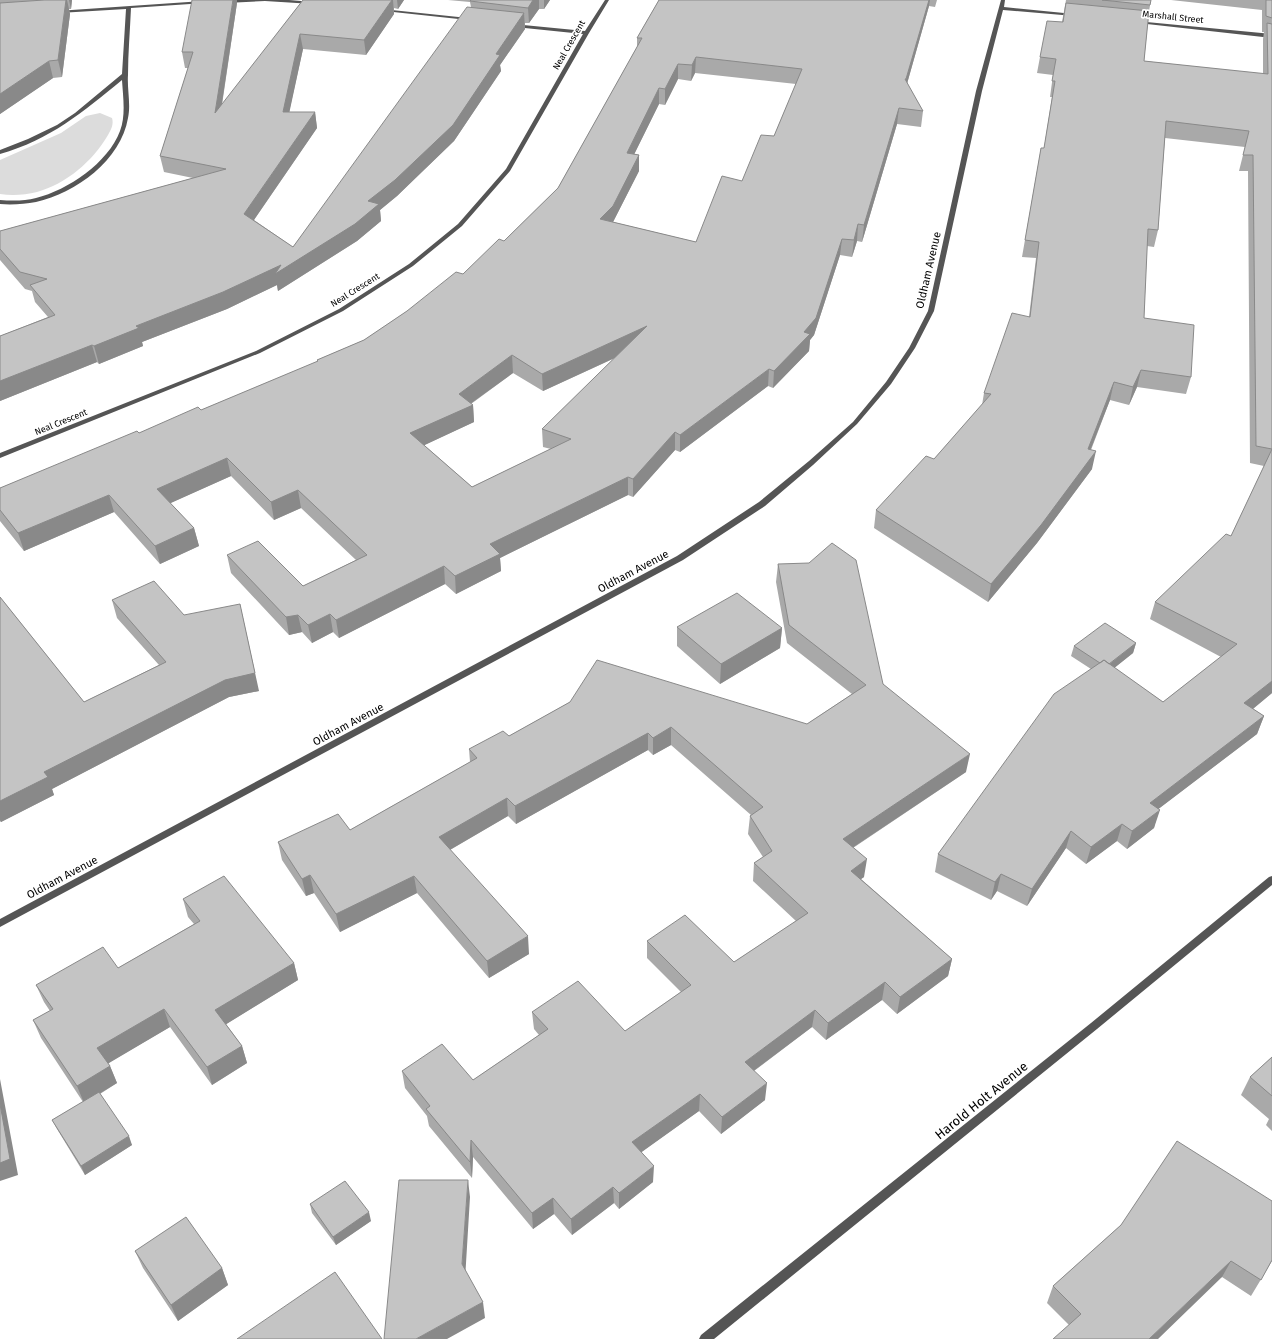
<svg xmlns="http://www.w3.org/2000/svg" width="1272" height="1339" viewBox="0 0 1272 1339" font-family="'Fira Sans',sans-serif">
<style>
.green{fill:#dcdcdc}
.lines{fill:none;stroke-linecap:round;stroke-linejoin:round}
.street{fill:#555;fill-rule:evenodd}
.wall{fill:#a9a9a9;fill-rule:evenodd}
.shaded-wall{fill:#898989}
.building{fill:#c4c4c4;stroke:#898989;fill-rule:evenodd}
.labels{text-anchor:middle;stroke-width:3.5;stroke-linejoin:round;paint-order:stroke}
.far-street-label{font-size:9px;fill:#000;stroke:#fff}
.street-label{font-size:11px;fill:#000;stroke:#fff}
.near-street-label{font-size:13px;fill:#000;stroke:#fff}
</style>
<rect width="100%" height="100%" fill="#fff"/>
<!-- green -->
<path class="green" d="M100,113L112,118C114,124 111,130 108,135C93,161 66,184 37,192C25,195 12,196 0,194V160L61,133L86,116Z"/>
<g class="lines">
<!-- street -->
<path class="street" d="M236,0H289L313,2L315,3L313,4L265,1L226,3L224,2L226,1Z
M605,0H609L589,33L510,171L462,226L413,266L343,311L260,353L0,458V453L256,351L339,309L409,264L458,224L506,169L583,34L515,27L512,25L513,24L585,31Z
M1001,0H1005L1004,7L1074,14L1076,15L1074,16L1003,10L982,91L934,311L915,348L891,384L857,424L813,465L765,506L683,560L0,927V919L677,556L759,502L809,461L853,422L886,382L909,348L928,311L976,91Z
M203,1H205V3L131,8C130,31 128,53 128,75C127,89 131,104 128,118C121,160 76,193 36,202C25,204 12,205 0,204V200C12,201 25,201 36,198C68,190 108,163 120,131C126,115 123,97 122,80C83,112 50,140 0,154V150L28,139L57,125L75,113L122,74L126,9L59,13H57V11Z
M382,9L468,18L470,19L468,20L384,11L382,10Z
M1136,21L1272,34V38L1138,23L1136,22Z
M1272,876V885L1097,1029L714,1339H699L701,1335L1091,1023L1269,877Z"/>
</g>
<!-- wall -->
<path class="wall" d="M0,0H72L71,9H69L70,14L62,77L53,78L0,114Z
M303,0H404L398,9L394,8V14L366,55L303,49L289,112H315L317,128L254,220L293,247L471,7L470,2L448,0H550L544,9H539L529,23H525V29L500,65L501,71L454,141L397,196L380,210L381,221L357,241L278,291L277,285L227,309L142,342L143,346L99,364L97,362L0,401V336L48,317L35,302L32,291L25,289L0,260V231L193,178L164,172L160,156L188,68H185L182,52L237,3L222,105Z
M659,0H937L935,7L929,6L907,84L923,111L921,127L897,124L862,242L857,241L852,257L840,255L814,335L810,340L809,351L773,388L768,386L680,452L675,450L633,497L628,495L500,558L501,571L456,594L445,584L339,638L333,632L312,643L302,632L289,635L231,573L227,555L303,586L356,560L301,508L274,520L231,476L170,503L194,528L199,546L160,564L114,512L24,551L0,521V488L139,433L201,410L317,362V360L364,340L463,274L504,241L558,188L637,47V38ZM695,73L796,84L774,136L742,181L696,242L613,222L639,171V155L634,154L659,104L665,105L678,79L691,81ZM615,358L542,429L543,447L551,449L472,487L424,445L474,422L473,405L471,404L513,373L543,391Z
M1066,0H1151L1149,11L1144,61L1263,74V39L1264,32H1262V10L1171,0H1272V693L1253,709L1264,716L1257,734L1158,809L1154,828L1127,849L1117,841L1086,864L1066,848L1027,906L997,891L991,900L935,872L938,854L1091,669L1071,656L1074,646L1136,643L1133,653L1114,668L1163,702L1221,657L1150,619L1155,602L1231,536L1264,466L1250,463L1248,171H1239L1245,147L1165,138L1158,230L1154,247L1147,246L1144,318L1191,377L1186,394L1137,387L1129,405L1110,400L1091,450L1092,469L1037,543L988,602L874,528L876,510L934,459L982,405L984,393L1029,317L1036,258L1022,257L1041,148H1044L1052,97H1050L1053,75L1037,73L1040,57L1062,22Z
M778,564L883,684L966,772L853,848L864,877L861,879L952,959L948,976L897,1014L882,1000L826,1040L812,1027L754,1071L765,1100L721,1134L699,1111L641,1152L653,1182L619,1209L614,1203L572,1235L554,1214L533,1229L473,1157L472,1178L429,1126L427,1116L405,1088L402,1071L473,1080L539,1035L534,1029L532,1012L625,1031L681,992L647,958V941L734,962L796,921L753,881L754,863L763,857L748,834L750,816L751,815L671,745L653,755L648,750L516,824L508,816L450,850L529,954L489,978L417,893L340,932L314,893L306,896L282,860L278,842L350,830L470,762L469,749L509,736L570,702L807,724L852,694L787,643L776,582Z
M0,597L84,702L159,665L117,618L112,600L184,615L259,691L229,697L52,789L54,795L1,822L0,821Z
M677,627L782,628L780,648L720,684L677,646Z
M183,899L294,963L298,980L226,1024L242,1046L247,1063L212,1085L170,1027L108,1063L110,1066L117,1083L100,1094L132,1145L85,1175L57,1129L52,1120L83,1102L41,1038L33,1020L50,1011L44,1002L36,985L118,968L194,924L188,917Z
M1272,1057V1131L1266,1125L1269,1119L1241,1095L1250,1077Z
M310,1204L371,1221L336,1245L312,1213Z
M1121,1225L1272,1261L1251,1296L1222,1277L1069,1325L1047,1303L1053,1286Z
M135,1251L222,1268L228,1285L178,1321L143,1268Z"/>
<!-- shaded-wall -->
<path class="shaded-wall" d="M66,0H67L70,14L62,77L58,60Z
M69,0H72L71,9Z
M233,0H237V3L218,129L215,113Z
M392,0H393L394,14L366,55L364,40Z
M397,0H404L398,9Z
M533,0H539V9L529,23L528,8Z
M544,0H550L544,9Z
M929,0H930L929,6L904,94L906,79Z
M524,13L525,29L500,65L501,71L454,141L397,196L380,210L381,221L357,241L278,291L277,285L227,309L142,342L143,346L99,364L94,346L136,326L223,292L368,201L496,54Z
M300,34L303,49L286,128L283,112Z
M696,57L695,73L691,81L692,65Z
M49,61L53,78L0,114V94Z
M678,64V79L665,105V89Z
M659,88V104L627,169V153Z
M899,108L897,124L862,242L864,225Z
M315,112L317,128L247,230L244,214Z
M639,155V171L613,222L600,219Z
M858,224L857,241L852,257L854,240Z
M842,239L840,255L814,335L810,340L809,351L773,388L774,371L804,332Z
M647,326V343L543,391L542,374Z
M92,345L97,362L0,401V381Z
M512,355L513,373L463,409L473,405L474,422L412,451L410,433L459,394Z
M769,369L768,386L680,452V435Z
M1141,370L1137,387L1129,405L1133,387Z
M1114,382L1110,400L1084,466L1088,449Z
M675,432V450L633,497V479Z
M1096,451L1092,469L1037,543L988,602L991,584Z
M227,458L231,476L162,507L157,489Z
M628,477V495L500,558L501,571L456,594L455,576L490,544Z
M298,490L301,508L274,520L271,502Z
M109,495L114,512L24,551L18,533Z
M194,528L199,546L160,564L155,546Z
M444,566L445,584L339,638L336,620Z
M240,604L259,691L229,697L52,789L54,795L1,822L0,820V801L44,772Z
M330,614L333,632L312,643L308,625Z
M298,615L302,632L289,635L286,617Z
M782,628L780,648L720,684L721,664Z
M1136,643L1133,653L1103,677L1106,667Z
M1272,681V693L1238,721L1244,703Z
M1264,716L1257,734L1144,820L1150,803Z
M671,727V745L653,755V738Z
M648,733V750L516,824L515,806Z
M970,754L966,772L840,856L843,839Z
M507,798L508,816L441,855L439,837Z
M1160,810L1154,828L1127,849L1132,831Z
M1122,824L1117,841L1086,864L1091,847Z
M1071,831L1066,848L1027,906L1032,889Z
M867,859L864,877L848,888L851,871Z
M1001,874L997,891L991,900L995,882Z
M310,875L314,893L306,896L302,879Z
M414,876L417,893L340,932L336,914Z
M528,936L529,954L489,978L487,961Z
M952,959L948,976L897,1014L900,997Z
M294,963L298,980L220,1028L215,1010Z
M885,982L882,1000L826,1040L828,1023Z
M164,1009L170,1027L104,1066L97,1048Z
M815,1010L812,1027L744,1078L745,1062Z
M242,1046L247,1063L212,1085L207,1067Z
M110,1066L117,1083L84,1103L77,1086Z
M0,1079L18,1175L0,1181Z
M767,1083L765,1100L721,1134L722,1117Z
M700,1094L699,1111L632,1159V1142Z
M129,1136L132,1145L85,1175L81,1166Z
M471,1140L473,1157L472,1178L470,1162Z
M654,1166L653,1182L619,1209V1193Z
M468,1180L470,1197L465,1280L462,1264Z
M613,1187L614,1203L572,1235L571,1219Z
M553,1198L554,1214L533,1229L532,1213Z
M369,1212L371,1221L336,1245L333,1237Z
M1231,1261L1222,1277L1158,1339H1149Z
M222,1268L228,1285L178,1321L171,1305Z
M483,1302L485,1318L447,1339H416Z"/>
<!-- building -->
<path class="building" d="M44,0H66L58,60L49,61L0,94V3Z
M192,0H233L215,113L303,0H392L364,40L300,34L283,112H315L244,214L293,247L467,7L524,13L496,54L500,55L453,125L395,180L368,201L379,204L355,224L275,274L281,265L223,292L136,326L139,328L94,346L92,345L0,381V336L55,315L30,285L47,279L20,272L0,249V231L226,169L160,156L193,52H182Z
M471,0H533L528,8L470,1Z
M659,0H929L906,79H905L923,111L899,108L864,225L858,224L854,240L842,239L816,318L804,332L810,334L774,371L769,369L680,435L675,432L633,479L628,477L490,544L500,554L455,576L444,566L336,620L330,614L308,625L298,615L286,617L227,555L258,541L303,586L367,555L298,490L271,502L227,458L157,489L194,528L155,546L109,495L18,533L0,510V488L137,431L139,433L198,407L201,410L318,361L317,360L364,340L407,311L456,272L463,274L499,239L504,241L558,188L642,38H637ZM696,57L802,69L774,136L761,135L742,181L722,176L696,242L600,219L613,206L639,155L627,153L659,88L665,89L678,64L692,65ZM647,326L542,429L571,439L472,487L410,433L473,405L459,394L512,355L542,374Z
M1102,0H1151L1150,5Z
M1266,0H1272V18L1266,16Z
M1066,3L1149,11L1144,61L1268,74L1267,23L1272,24V681L1244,703L1264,716L1150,803L1160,810L1132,831L1122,824L1091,847L1071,831L1032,889L1001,874L995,882L938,854L1054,694L1104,660L1163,702L1237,644L1155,602L1226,534L1231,536L1272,449L1256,446L1253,155H1243L1249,131L1166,121L1158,230L1148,229L1144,318L1194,325L1191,377L1141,370L1133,387L1114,382L1088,449L1096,451L1041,525L991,584L876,510L926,456L934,459L991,394L984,393L1012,313L1030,317L1039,242L1025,240L1041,148H1044L1055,81H1052L1056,59L1040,57L1047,21L1063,22Z
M832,543L856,560L883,684L970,754L843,839L867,859L851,871L952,959L900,997L885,982L828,1023L815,1010L745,1062L767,1083L722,1117L700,1094L632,1142L654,1166L619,1193L613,1187L571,1219L553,1198L532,1213L471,1140L470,1162L426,1109L430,1106L402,1071L442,1044L473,1080L548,1029L532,1012L578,981L625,1031L691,985L647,941L685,915L734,962L808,913L754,863L772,851L750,816L763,807L671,727L653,738L648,733L515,806L507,798L439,837L528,936L487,961L414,876L336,914L310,875L302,879L278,842L338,814L350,830L477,758L469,749L503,731L509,736L570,702L597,660L807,724L866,685L789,625L778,564L809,563Z
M154,581L184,615L240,604L255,673L225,680L44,772L48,777L0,801V597L84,702L166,662L112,600Z
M737,593L782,628L721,664L677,627Z
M1105,623L1136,643L1109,664L1104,660L1100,663L1074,646Z
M224,876L294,963L215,1010L242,1046L207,1067L164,1009L97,1048L110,1066L77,1086L33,1020L53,1009L36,985L103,947L118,968L200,921L183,899Z
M1272,1057V1096L1250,1077Z
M99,1092L129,1136L81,1166L52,1120Z
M0,1104L10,1159L0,1163Z
M1177,1141L1272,1201V1260L1261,1280L1231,1261L1149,1339H1053L1081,1314L1053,1286L1121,1225Z
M399,1180H468L462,1264L483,1302L416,1339H384Z
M345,1181L369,1212L333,1237L310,1204Z
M186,1217L222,1268L171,1305L135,1251Z
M335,1272L382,1339H237Z"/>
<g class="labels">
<!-- far-street labels -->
<g class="far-street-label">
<text transform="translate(1173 17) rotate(6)" y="3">Marshall Street</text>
<text transform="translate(569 45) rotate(-60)" y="3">Neal Crescent</text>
<text transform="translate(355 290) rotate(-32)" y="3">Neal Crescent</text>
<text transform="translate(61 422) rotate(-22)" y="3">Neal Crescent</text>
</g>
<!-- street labels -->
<g class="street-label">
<text transform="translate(928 270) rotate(-77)" y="4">Oldham Avenue</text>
<text transform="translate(633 571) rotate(-28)" y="4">Oldham Avenue</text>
<text transform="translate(348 724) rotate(-28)" y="4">Oldham Avenue</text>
<text transform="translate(62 877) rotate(-28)" y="4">Oldham Avenue</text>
</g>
<!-- near-street labels -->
<g class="near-street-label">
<text transform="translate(981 1100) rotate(-39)" y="5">Harold Holt Avenue</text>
</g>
</g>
</svg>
